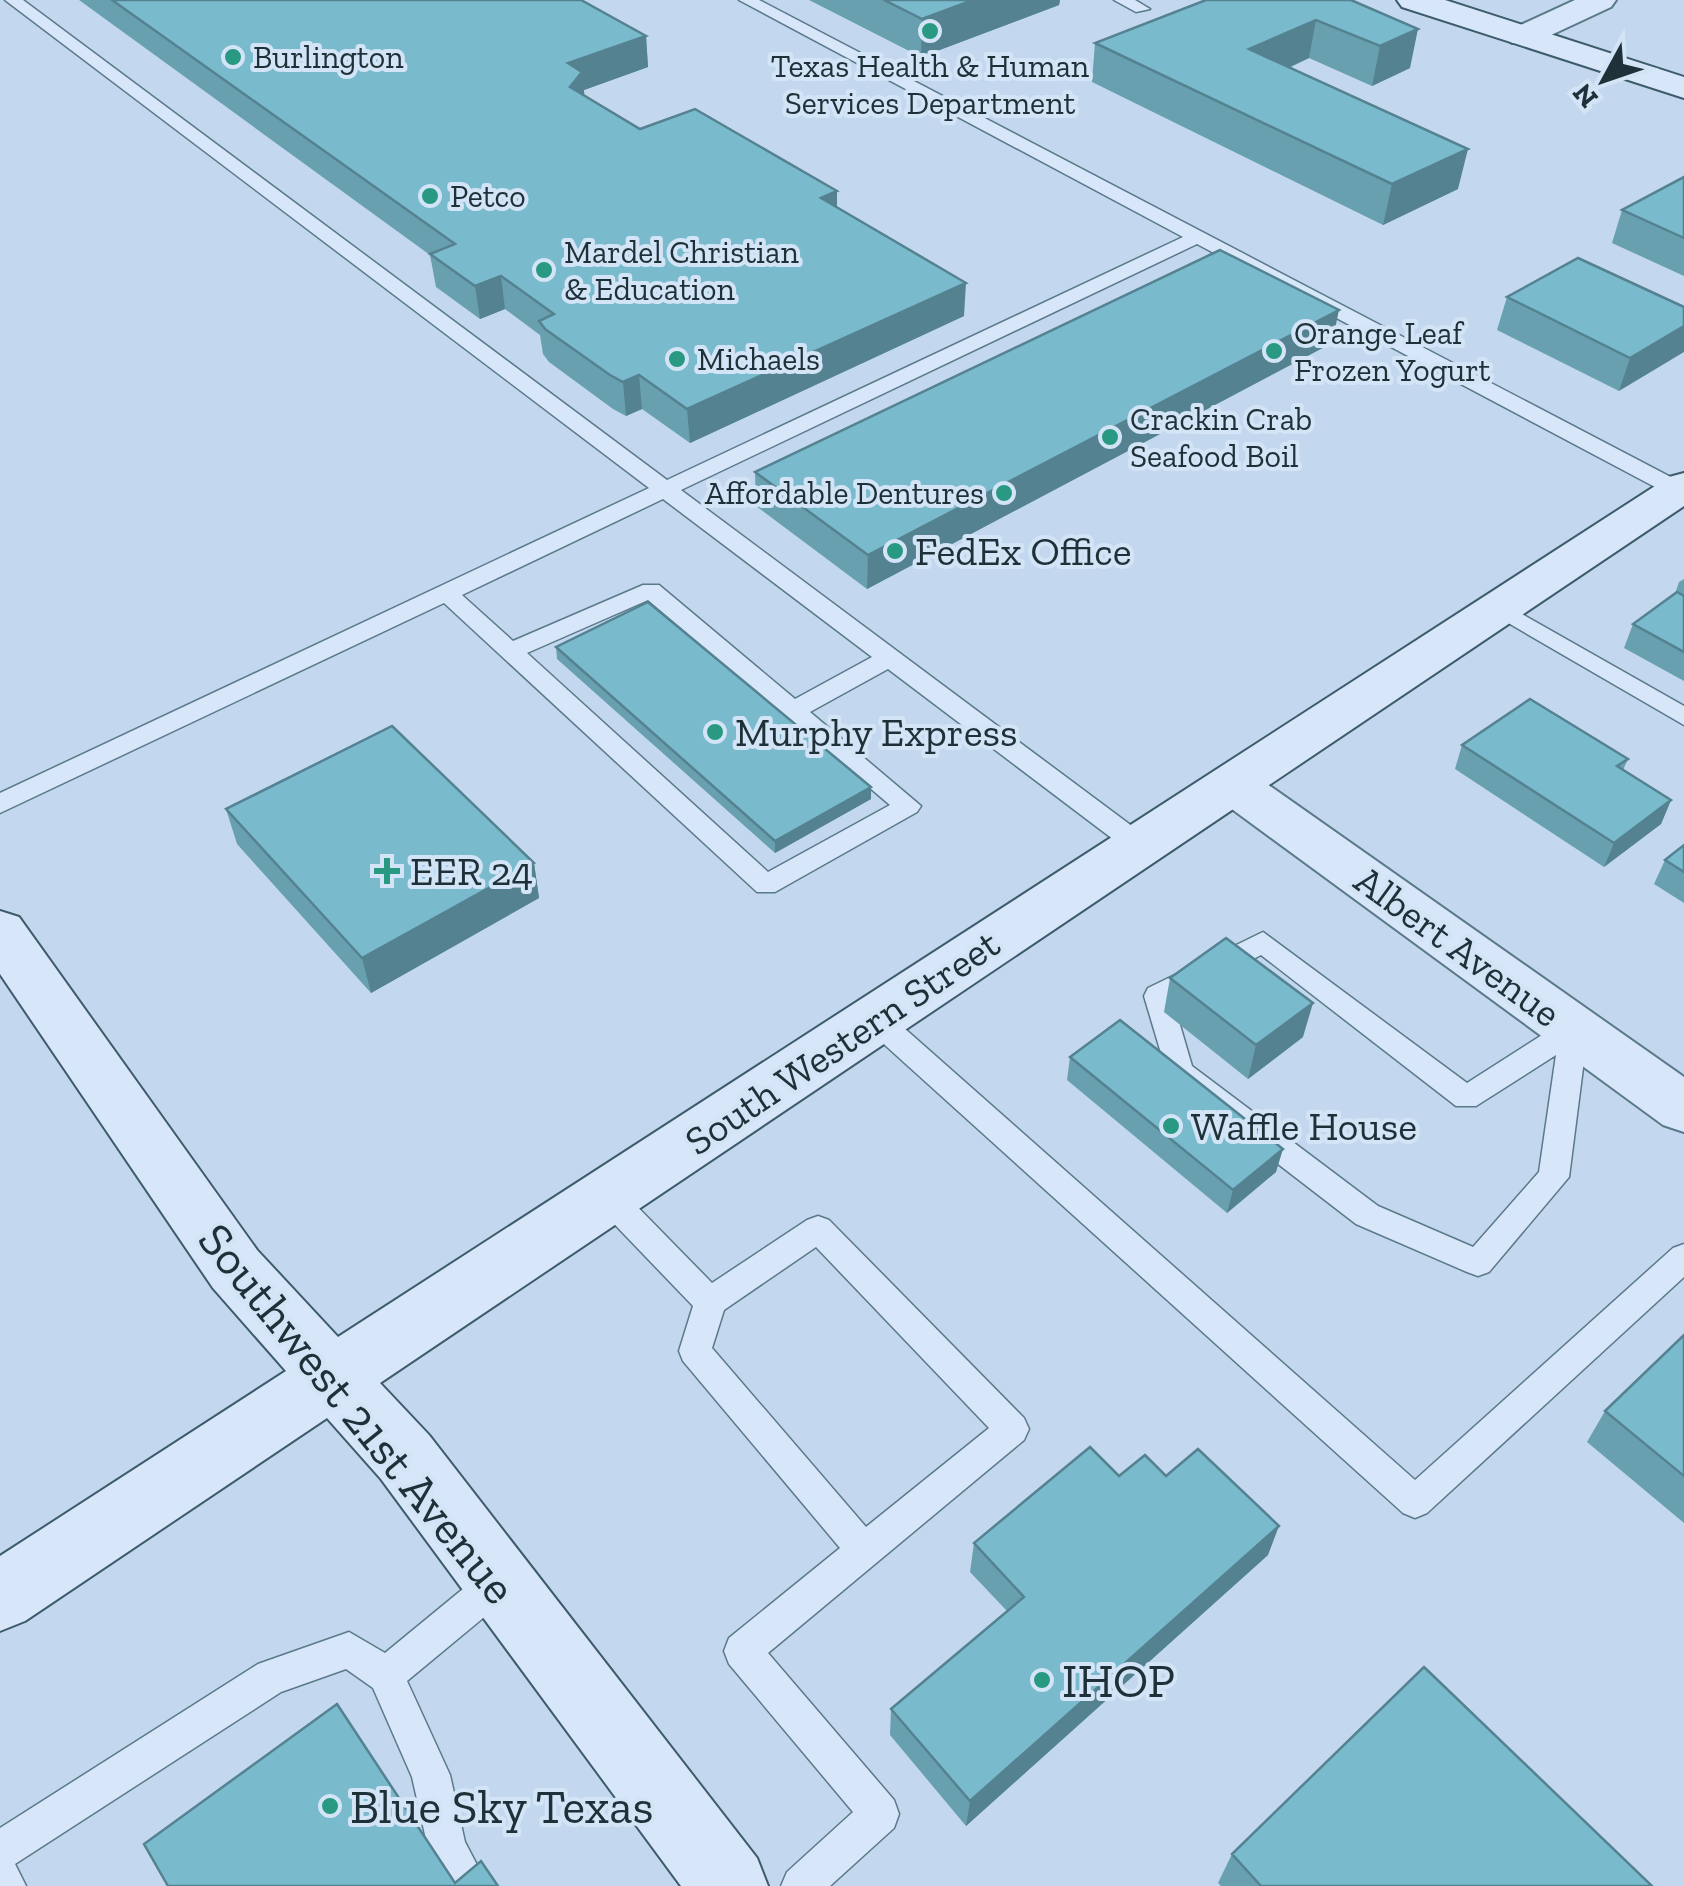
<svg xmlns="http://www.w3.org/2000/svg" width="1684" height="1886" viewBox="0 0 1684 1886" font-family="'Zilla Slab',serif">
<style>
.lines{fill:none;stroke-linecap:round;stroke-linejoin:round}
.lane-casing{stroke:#5a7989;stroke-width:3}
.street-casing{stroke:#5a7989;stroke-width:4}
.secondary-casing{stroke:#3d5c6b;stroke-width:4}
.lane{fill:#d7e7f9;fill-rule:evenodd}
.street{fill:#d7e7f9;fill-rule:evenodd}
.secondary{fill:#d7e7f9;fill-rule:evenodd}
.wall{fill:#68a0b0}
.shaded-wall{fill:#558290}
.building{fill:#79bacd;stroke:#558290;stroke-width:2.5}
.poi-dot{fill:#299983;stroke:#d3e4f6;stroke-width:4}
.labels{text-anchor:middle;stroke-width:8;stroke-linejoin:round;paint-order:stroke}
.far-poi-label{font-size:32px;fill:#1e3139;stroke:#d3e4f6;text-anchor:start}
.poi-label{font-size:40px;fill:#1e3139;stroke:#d3e4f6;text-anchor:start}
.street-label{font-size:40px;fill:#1e3139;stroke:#d3e4f6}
.near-street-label{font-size:48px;fill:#1e3139;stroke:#d3e4f6}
.near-poi-label{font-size:48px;fill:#1e3139;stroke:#d3e4f6;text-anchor:start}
</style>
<rect width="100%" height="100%" fill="#c3d8ef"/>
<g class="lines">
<!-- lane casing -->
<g class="lane-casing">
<path id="lane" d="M5,0H23L667,480L1183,237L739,0H759L1684,484V495H1670L1197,244L681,490L1148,838L1152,845L1148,852H1130L888,669L810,712L921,806L917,812L775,892H757L444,603L0,813V793L649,488ZM663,499L872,657L795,699L659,585H643L513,641L462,595ZM648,600L890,805L768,872L527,653Z
M1114,0H1135L1150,9L1136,12Z
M1499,601L1684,706V725L1491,613V603Z
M1263,932L1467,1083L1564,1021H1584L1588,1029L1569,1177L1489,1272L1478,1276L1467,1272L1356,1224L1169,1080L1144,996L1148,988ZM1261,955L1456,1106H1476L1556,1055L1539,1172L1473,1247L1378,1206L1192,1066L1173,1001Z
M876,1009L886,1012L1415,1480L1673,1248L1684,1244V1277L1427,1513L1415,1518L1403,1513L866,1028L862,1020L866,1012Z
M608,1184L619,1188L712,1283L807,1220L818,1216L829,1220L1024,1418L1029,1429L1024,1440L768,1653L894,1800L899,1814L894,1828L830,1886H781L787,1872L853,1812L729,1664L724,1651L729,1638L840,1548L683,1361L679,1351L693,1306L597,1206L593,1197L597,1188ZM816,1247L989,1428L866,1527L712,1348L724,1310Z
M499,1565L512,1570L517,1582L512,1594L407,1681L450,1775L465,1842L488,1886H447L428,1848L412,1777L373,1688L346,1669L281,1692L15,1864L26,1886H0V1828L258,1664L349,1632L385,1653L486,1570Z"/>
</g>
<!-- street casing -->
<g class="street-casing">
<path id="street" d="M1575,0H1616L1611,7L1534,43H1512L1507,36L1512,29Z
M1232,766L1250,772L1684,1077V1132L1663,1125L1214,796L1206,784L1214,772Z"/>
</g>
<!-- secondary casing -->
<g class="secondary-casing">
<path id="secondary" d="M1397,0H1445L1684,77V98L1402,7Z
M1684,473V506L380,1383L429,1435L757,1858L768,1886H681L381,1479L327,1418L25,1621L0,1631V1556L286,1371L213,1288L0,974V911L19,917L257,1250L338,1337L1669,477Z"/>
</g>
<!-- lane -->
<use href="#lane" class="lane"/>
<!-- street -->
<use href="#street" class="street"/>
<!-- secondary -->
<use href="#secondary" class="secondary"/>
</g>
<!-- wall -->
<path class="wall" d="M79,0H581L646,36L648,67L584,90V96L640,129L837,191V207L964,316L690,443L642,409L626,416L613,409L549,362L543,354L540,335L505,309L480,319L436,287L430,255Z
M809,0H1060L1059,5L921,57Z
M1351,0L1410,68L1372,86L1309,58L1289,68L1458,189L1383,225L1092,82L1095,43Z
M1684,177V276L1612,243L1622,210Z
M1507,297L1684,307L1619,391L1497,330Z
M1332,343L867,589L756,506L755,472Z
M1684,579V681L1624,648L1633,624L1675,594L1679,582Z
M556,647L871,799L775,853L557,659Z
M1462,745L1628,759L1623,770L1671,800L1661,824L1604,867L1455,769Z
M226,809L534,863L539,898L371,993L237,844Z
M1684,845V903L1654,884L1665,860Z
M1170,978L1303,1037L1248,1079L1164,1012Z
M1070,1057L1276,1172L1227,1213L1067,1080Z
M1684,1335V1523L1587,1442L1605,1411Z
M1119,1476H1166L1268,1555L966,1826L890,1735L891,1709L1007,1611L970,1572L974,1543Z
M1232,1854L1652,1886H1221L1218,1883Z"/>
<!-- shaded-wall -->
<path class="shaded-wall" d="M973,0H1060L1059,5L921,57L922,19Z
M1316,20L1309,58L1243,88L1249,49Z
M1418,29L1410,68L1372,86L1380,46Z
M646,36L648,67L584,90L585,103L573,118L568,63Z
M1468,149L1458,189L1383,225L1392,184Z
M837,191V224L821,198Z
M501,276L505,309L480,319L475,286Z
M966,283L964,316L690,443L687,409Z
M1339,310L1332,343L867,589L868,555Z
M1684,326V352L1619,391L1630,358Z
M639,375L642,409L626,416L623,382Z
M871,787V799L775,853V841Z
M1671,800L1661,824L1604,867L1614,843Z
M534,863L539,898L371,993L362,958Z
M1313,1003L1303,1037L1248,1079L1256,1045Z
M1283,1149L1276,1172L1227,1213L1233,1190Z
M1279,1526L1268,1555L966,1826L970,1801Z"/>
<!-- building -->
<path class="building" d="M112,0H581L646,36L568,63L582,72L570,87L640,129L695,109L837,191L821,198L966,283L687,409L639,375L623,382L610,375L545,329L539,321L554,314L501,276L475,286L430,254L455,244Z
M884,0H973L922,19Z
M1206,0H1351L1418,29L1380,46L1316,20L1249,49L1468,149L1392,184L1095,43Z
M1684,177V238L1622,210Z
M1220,250L1339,310L868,555L755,472Z
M1578,258L1684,307V326L1630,358L1507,297Z
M1677,592L1684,596V652L1633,624Z
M648,602L871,787L775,841L556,647Z
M1530,699L1628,759L1617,766L1671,800L1614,843L1462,745Z
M392,726L534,863L362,958L226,809Z
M1684,845V872L1665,860Z
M1226,938L1313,1003L1256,1045L1170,978Z
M1120,1020L1283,1149L1233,1190L1070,1057Z
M1684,1335V1476L1605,1411Z
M1090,1447L1119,1476L1145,1455L1166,1476L1198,1449L1279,1526L970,1801L891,1709L1024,1597L974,1543Z
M1424,1667L1652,1886H1261L1232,1854Z
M337,1704L455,1883L481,1861L498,1886H168L144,1844Z"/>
<!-- markers -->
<g class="poi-dot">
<circle cx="930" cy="31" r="10"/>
<circle cx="233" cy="57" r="10"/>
<circle cx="430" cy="196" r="10"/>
<circle cx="544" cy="270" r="10"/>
<circle cx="1274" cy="351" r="10"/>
<circle cx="677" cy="359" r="10"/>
<circle cx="1110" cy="437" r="10"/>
<circle cx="1004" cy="493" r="10"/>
<circle cx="895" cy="551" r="10"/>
<circle cx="715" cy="732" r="10"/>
<path d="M382 856h10v10h10v10h-10v10h-10v-10h-10v-10h10z"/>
<circle cx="1171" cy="1126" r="10"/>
<circle cx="1042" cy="1680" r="10"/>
<circle cx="330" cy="1806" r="10"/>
</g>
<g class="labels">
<!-- far-poi labels -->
<g class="far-poi-label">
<text x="253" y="68">Burlington</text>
<text x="930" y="77" text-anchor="middle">Texas Health &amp; Human<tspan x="930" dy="37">Services Department</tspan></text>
<text x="450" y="207">Petco</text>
<text x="564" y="263">Mardel Christian<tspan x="564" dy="37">&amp; Education</tspan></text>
<text x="1294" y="344">Orange Leaf<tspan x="1294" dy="37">Frozen Yogurt</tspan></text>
<text x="697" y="370">Michaels</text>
<text x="1130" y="430">Crackin Crab<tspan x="1130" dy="37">Seafood Boil</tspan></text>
<text x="984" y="504" text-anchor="end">Affordable Dentures</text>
</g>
<!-- poi labels -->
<g class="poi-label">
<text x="915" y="565">FedEx Office</text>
<text x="735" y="746">Murphy Express</text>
<text x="410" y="885">EER 24</text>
<text x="1191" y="1140">Waffle House</text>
</g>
<!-- street labels -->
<g class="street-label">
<text transform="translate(1458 946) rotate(36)" y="14">Albert Avenue</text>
<text transform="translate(842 1042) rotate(-34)" y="14">South Western Street</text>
</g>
<!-- near-street labels -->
<g class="near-street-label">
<text transform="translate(358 1413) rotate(51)" y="17">Southwest 21st Avenue</text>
</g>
<!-- near-poi labels -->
<g class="near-poi-label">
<text x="1062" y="1697">IHOP</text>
<text x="350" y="1823">Blue Sky Texas</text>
</g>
</g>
<!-- north arrow -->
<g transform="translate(1604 80) rotate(230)" stroke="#d3e4f6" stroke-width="8" paint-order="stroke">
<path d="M0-8L18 38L0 25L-18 38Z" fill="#1e3139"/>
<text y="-15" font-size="28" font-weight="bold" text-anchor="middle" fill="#1e3139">N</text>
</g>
</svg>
